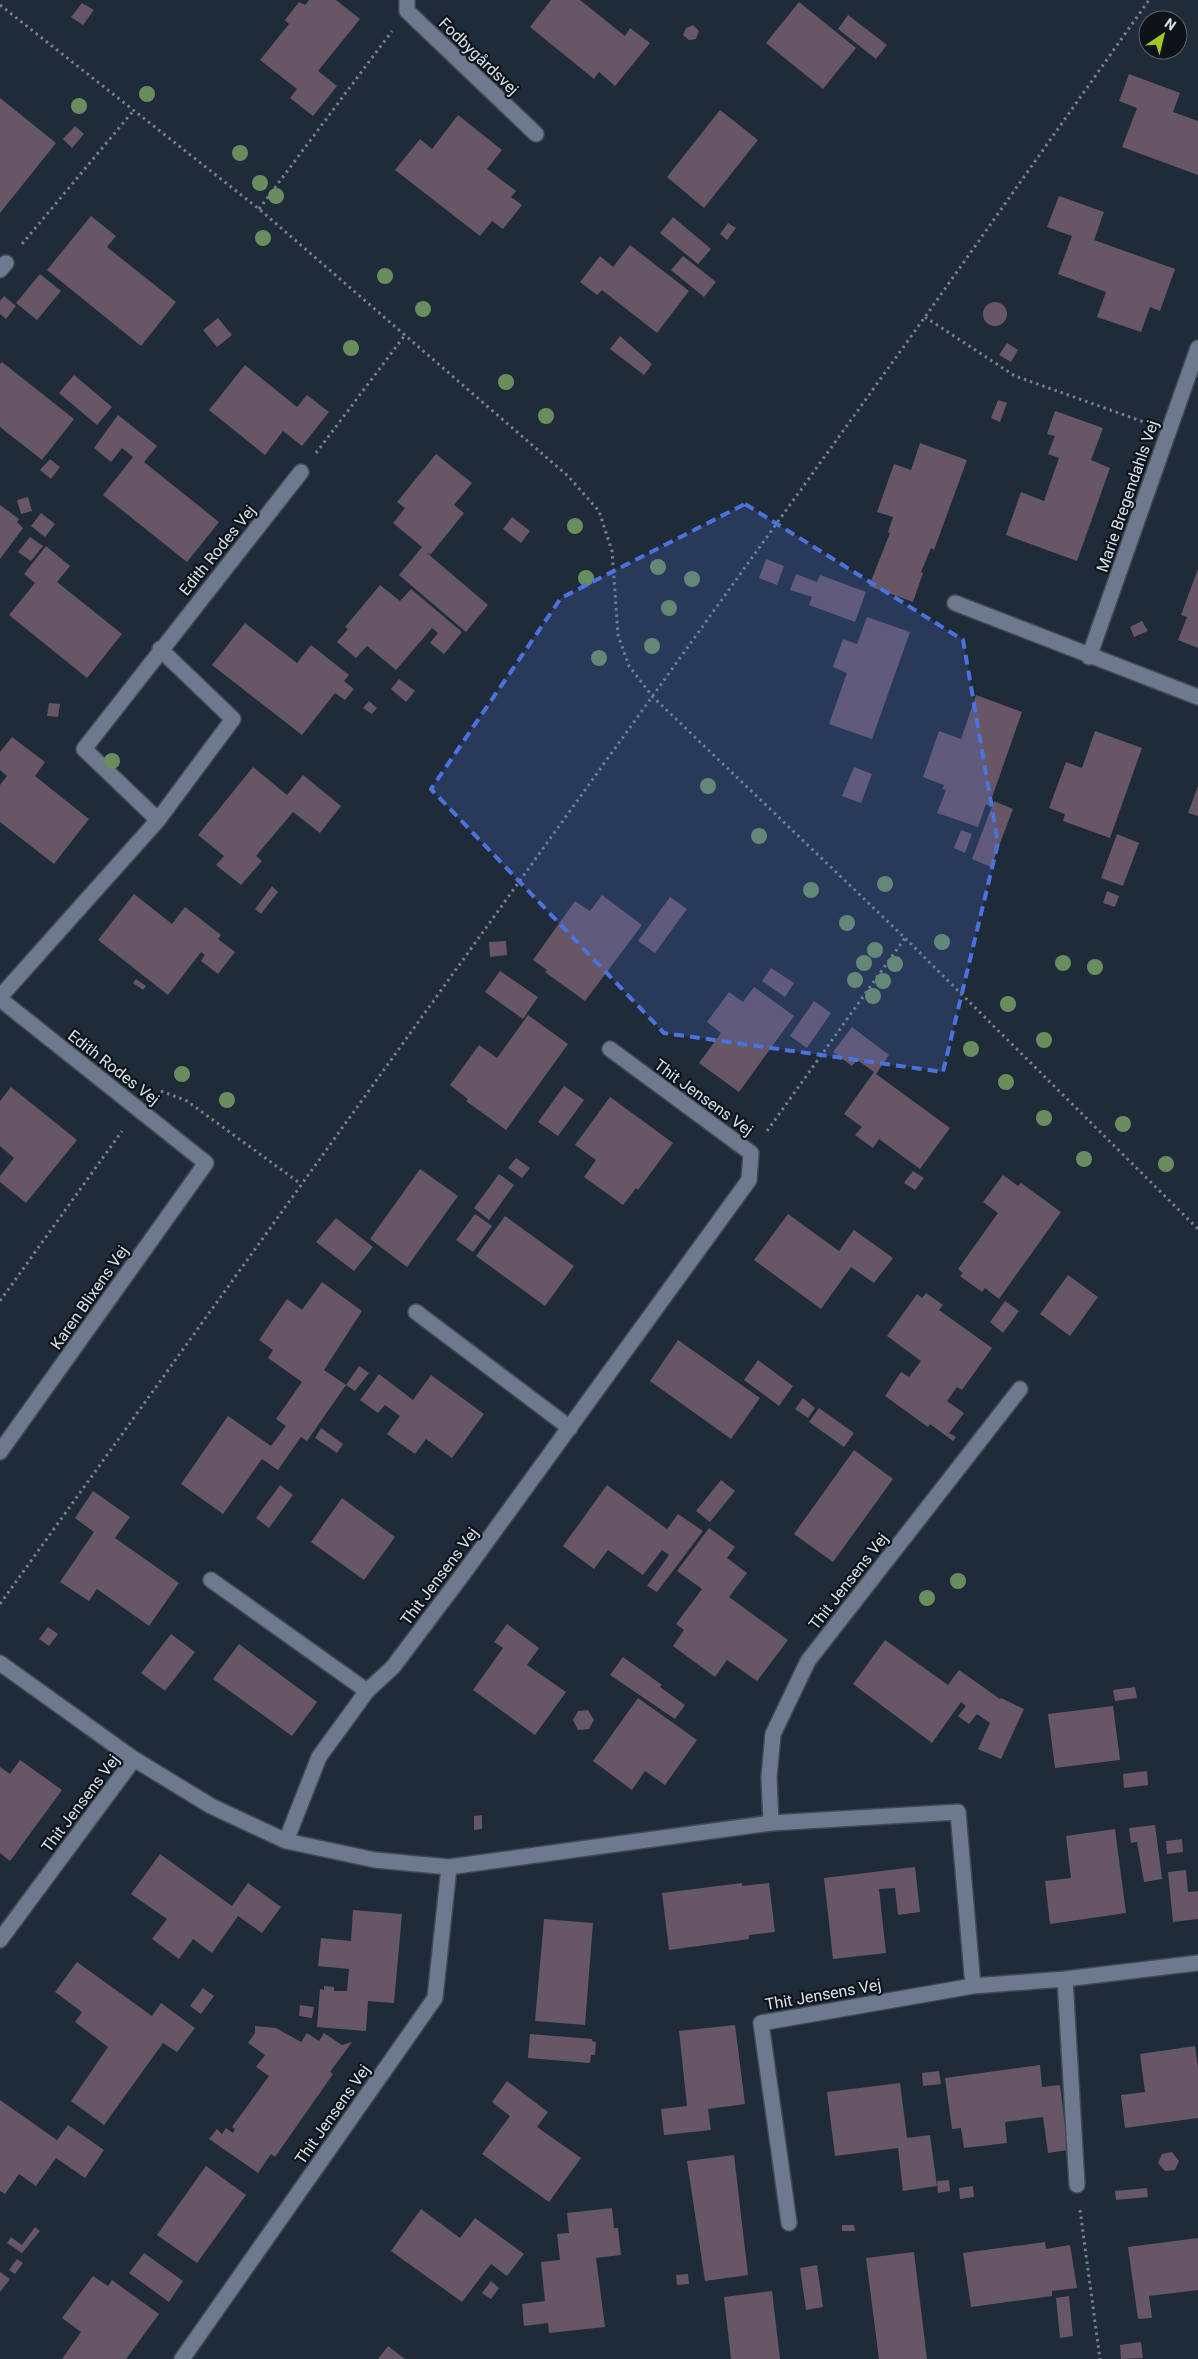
<svg xmlns="http://www.w3.org/2000/svg" width="1198" height="2359" viewBox="0 0 1198 2359" font-family="Roboto,sans-serif">
<style>
.building{fill:#665666}
.lines{fill:none;stroke-linecap:round;stroke-linejoin:round}
.street-casing{stroke:#404956;stroke-width:18}
.path{stroke:#76808c;stroke-width:3;stroke-dasharray:2.5 4;stroke-linecap:butt}
.street{stroke:#6d798c;stroke-width:15}
.tree{fill:#688e60}
.marked{fill:#4c73dd;fill-opacity:0.2;stroke:#4c73dd;stroke-width:4;stroke-dasharray:10 6;stroke-linejoin:round}
.labels{text-anchor:middle;stroke-width:4.5;stroke-linejoin:round;paint-order:stroke}
.street-label{font-size:16px;fill:#dae1eb;stroke:#0e131a}
</style>
<rect width="100%" height="100%" fill="#202b3a"/>
<!-- building -->
<path class="building" d="M309,0H336L360,19L318,71L337,86L313,116L290,98L297,89L260,60L289,24L285,20L299,2L305,5Z
M551,0H580L625,36L630,28L650,43L615,86L599,72L594,79L530,27Z
M799,2L856,48L823,89L766,43Z
M82,3L94,10L83,25L71,17Z
M848,15L887,45L876,59L838,29Z
M693,25L699,31L696,39L689,40L683,35L686,28Z
M1129,74L1180,93L1173,112L1198,121V175L1122,147L1137,108L1119,101Z
M0,98L56,143L0,213Z
M720,110L758,140L704,208L667,177Z
M458,115L502,150L487,169L516,191L511,197L522,205L503,229L492,221L480,236L395,170L420,139L432,149Z
M75,126L84,134L72,148L63,139Z
M1059,196L1104,212L1094,240L1175,269L1160,311L1150,307L1141,332L1097,317L1106,292L1058,274L1072,236L1047,227Z
M91,216L116,236L107,247L176,302L141,346L47,270Z
M673,217L711,249L698,264L660,233Z
M728,223L736,228L727,240L720,234Z
M630,245L689,291L657,333L602,290L597,295L580,282L600,256L613,267Z
M683,256L716,282L704,297L671,270Z
M40,274L61,291L37,320L16,303Z
M4,296L16,306L6,319L0,314V301Z
M983 314a12 12 0 1 1 24 0a12 12 0 1 1-24 0Z
M218,318L232,335L217,347L203,330Z
M620,336L652,364L644,375L610,349Z
M1007,343L1018,350L1011,362L999,355Z
M2,362L74,419L42,460L0,427V364Z
M245,365L297,407L307,395L329,412L302,446L283,431L265,455L209,410Z
M74,375L112,407L97,425L59,393Z
M998,400L1007,403L1000,422L991,418Z
M1055,411L1103,428L1091,460L1110,468L1077,561L1006,535L1021,492L1044,501L1059,458L1048,454L1055,436L1047,434Z
M118,415L157,446L144,462L219,522L187,562L103,495L133,457L122,448L111,462L94,448Z
M920,443L967,460L934,550L931,548L921,572L923,573L913,602L869,586L890,533L888,532L893,517L877,512L894,464L911,470Z
M436,454L472,483L454,505L464,513L431,554L427,553L488,605L466,632L399,575L422,547L393,523L405,508L397,502Z
M50,459L60,467L51,479L40,470Z
M28,497L32,511L21,514L17,500Z
M0,505L19,519L17,522L23,528L0,559Z
M41,513L55,524L45,537L31,526Z
M512,517L530,531L521,543L503,529Z
M30,537L43,546L31,561L18,552Z
M46,546L70,566L57,582L122,634L87,678L9,615L35,583L24,574Z
M766,559L784,566L777,585L759,578Z
M1198,569V648L1178,640L1187,617L1181,615Z
M796,574L817,582L820,575L866,592L855,622L809,605L812,597L790,590Z
M380,585L400,601L411,589L462,632L444,654L430,643L438,633L432,628L396,670L367,646L356,658L337,642L348,629L345,627Z
M867,617L910,632L872,739L829,724L847,673L833,667L843,639L857,644Z
M1142,621L1148,631L1134,637L1130,627Z
M245,623L297,663L311,645L349,675L344,681L354,689L345,700L335,693L302,735L212,665Z
M399,679L415,691L406,702L391,689Z
M976,695L1022,712L989,806L986,804L978,827L937,813L946,790L942,789L944,785L923,777L939,731L961,739Z
M369,701L377,708L372,714L363,708Z
M49,703L60,704L58,717L47,716Z
M1095,731L1142,748L1110,838L1063,821L1065,814L1049,808L1066,762L1082,768Z
M12,737L45,762L35,776L89,819L54,864L0,822V785L7,776L0,770V752Z
M253,767L287,795L303,775L341,806L320,833L293,812L256,856L262,861L241,885L216,865L224,856L198,835Z
M854,767L872,774L861,803L842,796Z
M1198,786V816L1188,813Z
M994,801L1013,809L991,867L972,859Z
M961,830L972,834L965,853L954,848Z
M1117,834L1139,843L1123,886L1101,878Z
M272,886L278,892L261,914L255,909Z
M1107,891L1119,896L1115,907L1103,903Z
M134,894L172,924L185,907L221,935L218,939L235,952L218,974L201,961L205,955L201,952L168,995L98,940Z
M602,895L642,925L585,1001L545,972L547,970L533,960L575,901L590,911Z
M670,897L687,909L655,953L638,941Z
M506,941L507,955L490,957L489,942Z
M771,968L794,983L785,997L762,981Z
M500,971L538,997L523,1019L485,992Z
M136,979L146,986L143,990L133,983Z
M754,987L794,1016L739,1092L699,1063L721,1033L707,1022L729,992L743,1002Z
M814,1001L831,1013L807,1048L790,1036Z
M528,1015L568,1044L506,1130L466,1101L468,1099L450,1085L479,1045L497,1058Z
M852,1027L889,1055L876,1074L950,1128L920,1169L879,1139L873,1148L855,1135L862,1127L844,1114L874,1072L857,1060L852,1066L833,1052Z
M564,1086L584,1100L558,1136L538,1122Z
M11,1087L77,1140L26,1203L0,1182V1176L14,1158L0,1146V1101Z
M610,1097L673,1143L638,1190L636,1188L623,1205L584,1177L596,1160L575,1145Z
M516,1158L530,1168L522,1178L508,1168Z
M420,1169L458,1196L407,1267L370,1239Z
M913,1171L924,1178L915,1190L904,1183Z
M499,1174L514,1185L489,1220L474,1208Z
M1003,1175L1018,1186L1021,1183L1061,1212L999,1299L985,1288L982,1292L960,1276L963,1273L958,1269L998,1213L983,1202Z
M475,1214L492,1226L473,1252L456,1240Z
M788,1214L839,1251L854,1230L893,1258L874,1283L851,1267L821,1309L754,1260Z
M505,1216L574,1266L545,1306L476,1256Z
M336,1218L373,1247L354,1271L316,1242Z
M1068,1275L1098,1297L1070,1336L1040,1314Z
M322,1282L362,1311L324,1370L346,1385L359,1366L369,1373L355,1391L346,1385L307,1441L301,1437L278,1470L262,1459L223,1514L181,1484L228,1416L271,1446L286,1426L276,1419L302,1382L268,1358L273,1350L259,1340L287,1299L302,1310Z
M926,1293L943,1305L939,1310L992,1348L962,1390L957,1387L947,1401L964,1413L949,1433L956,1437L953,1441L930,1424L928,1427L885,1396L901,1372L909,1377L921,1361L887,1336L917,1294L922,1298Z
M1005,1301L1019,1311L1003,1333L990,1322Z
M678,1340L760,1398L731,1439L650,1381Z
M758,1360L793,1386L779,1406L744,1380Z
M379,1374L413,1400L431,1375L484,1414L452,1458L426,1439L415,1454L387,1434L400,1416L385,1405L378,1413L360,1400Z
M803,1398L815,1408L808,1418L795,1409Z
M819,1408L854,1433L844,1447L809,1422Z
M321,1428L343,1444L337,1453L315,1438Z
M854,1450L893,1479L833,1562L794,1534Z
M721,1480L735,1491L710,1522L696,1511Z
M280,1485L293,1495L269,1528L256,1518Z
M607,1485L667,1529L678,1514L703,1531L657,1592L647,1586L669,1555L662,1550L643,1575L608,1550L594,1569L563,1546Z
M93,1491L130,1517L115,1538L179,1583L149,1626L97,1589L89,1601L60,1582L94,1532L75,1518Z
M342,1498L395,1537L364,1580L311,1542Z
M709,1528L735,1547L727,1558L747,1573L729,1597L788,1640L757,1681L727,1660L715,1677L673,1646L684,1630L676,1624L702,1589L677,1571Z
M507,1624L539,1648L527,1665L566,1692L535,1735L473,1690L503,1648L494,1642Z
M48,1627L58,1634L49,1646L39,1639Z
M171,1634L195,1652L165,1691L141,1673Z
M885,1640L948,1685L959,1670L1000,1699L1001,1698L1024,1709L1001,1759L978,1749L990,1723L977,1714L969,1724L958,1716L966,1706L961,1702L932,1743L853,1684Z
M239,1644L317,1702L292,1736L213,1679Z
M623,1657L662,1685L660,1687L685,1705L675,1719L610,1675Z
M1135,1687L1137,1698L1115,1701L1113,1690Z
M638,1698L697,1740L665,1785L645,1771L632,1790L593,1761Z
M1113,1706L1120,1760L1055,1768L1048,1714Z
M588,1710L594,1720L589,1729L578,1730L573,1720L578,1711Z
M20,1760L62,1790L10,1861L0,1853V1767L10,1774Z
M1147,1771L1148,1785L1124,1788L1123,1774Z
M482,1815V1829L474,1830V1816Z
M1155,1825L1162,1879L1144,1882L1137,1842L1131,1843L1129,1828Z
M1115,1829L1126,1913L1050,1924L1045,1881L1071,1878L1066,1836Z
M1182,1839L1183,1852L1167,1854L1166,1841Z
M160,1854L232,1906L248,1883L281,1907L262,1933L238,1916L212,1953L193,1939L179,1959L152,1939L167,1919L131,1894Z
M915,1867L920,1912L898,1915L895,1888L879,1889L886,1953L833,1959L824,1878Z
M1186,1870L1188,1892L1198,1891V1919L1173,1922L1168,1872Z
M742,1883V1886L769,1883L775,1932L749,1935V1939L669,1950L662,1893Z
M353,1910L402,1914L394,2003L368,2001L366,2031L317,2027L320,1989L324,1990V1986L334,1987V1991H347L349,1969L318,1966L321,1938L351,1941Z
M544,1919L593,1923L585,2025L535,2021Z
M77,1962L152,2016L161,2003L195,2028L177,2052L163,2043L104,2125L71,2101L108,2047L75,2022L82,2012L55,1992Z
M203,1988L214,1996L201,2014L190,2006Z
M300,2005L314,2007L312,2018L299,2016Z
M735,2025L745,2104L708,2109L711,2130L664,2135L661,2109L687,2106L679,2031Z
M255,2026L276,2028L301,2042L307,2033L319,2041L324,2033L342,2045L352,2042L330,2072L333,2074L275,2157L271,2154L258,2173L209,2139L217,2129L222,2134L226,2128L233,2133L235,2129L232,2127L269,2076L256,2067L265,2055L248,2043L255,2033Z
M530,2034L592,2039V2041L596,2042L595,2055H591L590,2063L528,2058Z
M1195,2046L1198,2068V2118L1125,2128L1121,2095L1145,2092L1140,2054Z
M1040,2065L1042,2087L1060,2085L1068,2150L1048,2153L1043,2117L1005,2122L1007,2143L964,2148L961,2128L952,2129L945,2078Z
M939,2071L941,2084L923,2086L922,2073Z
M507,2081L548,2112L537,2127L581,2158L549,2202L482,2154L510,2116L492,2102Z
M900,2083L907,2138L930,2135L937,2186L903,2191L898,2148L835,2156L827,2092Z
M0,2100L57,2140L68,2125L104,2150L85,2178L56,2158L36,2186L19,2174L5,2194L0,2191Z
M1172,2152L1179,2161L1175,2170L1165,2171L1158,2163L1162,2154Z
M734,2155L748,2275L705,2281L687,2161Z
M206,2166L246,2195L197,2263L157,2235Z
M949,2180L950,2191L938,2193L937,2181Z
M973,2186L974,2197L960,2199L959,2188Z
M1147,2188L1148,2197L1116,2200L1115,2191Z
M612,2208L614,2228H618L621,2255L596,2258L605,2327L549,2333L548,2323L524,2326L522,2304L545,2301L541,2262L560,2260L557,2234L569,2233L567,2213Z
M421,2209L460,2238L475,2218L524,2254L507,2276L491,2264L462,2302L391,2251Z
M842,2225H854L855,2231H842Z
M35,2227L40,2231L22,2253L7,2243L11,2237L22,2245Z
M1198,2238V2290L1149,2296L1152,2318L1138,2319L1128,2247Z
M1045,2242L1046,2249L1070,2245L1077,2288L1052,2291V2296L971,2307L963,2253Z
M914,2252L927,2359H879L866,2258Z
M144,2253L183,2281L169,2302L129,2273Z
M17,2259L23,2263L15,2274L9,2270Z
M817,2265L823,2307L806,2310L800,2268Z
M0,2272L10,2279L0,2292Z
M688,2274L689,2284L677,2285L676,2275Z
M93,2276L108,2286L112,2280L159,2314L126,2359H62L81,2332L62,2318Z
M491,2281L499,2288L491,2299L482,2293Z
M772,2291L780,2359H731L724,2297Z
M1069,2296L1073,2336L1060,2338L1056,2298Z
M1141,2342L1143,2358L1121,2359L1120,2345Z
M388,2346L405,2359H378Z"/>
<g class="lines">
<!-- street casing -->
<g class="street-casing">
<path id="street" d="M407,0V11L536,134
M0,270L6,263
M955,603L1198,697
M1089,657L1198,348
M158,820L84,749L301,472
M0,997L158,820L233,719L160,649
M0,999L206,1163L0,1452
M416,1312L570,1428
M211,1580L367,1691
M0,1663L134,1759L211,1806L286,1841L375,1860L449,1867L771,1823L958,1812L973,1986L1065,1979L1198,1963
M771,1823L769,1777L773,1734L808,1661L1020,1389
M286,1841L319,1757L367,1691L393,1667L466,1570L749,1180L751,1153L610,1049
M0,1940L134,1759
M1065,1979L1077,2185
M789,2223L761,2023L973,1986
M182,2359L435,1998L449,1867"/>
</g>
<!-- path -->
<path class="path" d="M0,5L259,209L568,476L599,511L612,551L618,635L629,666L653,697L905,938L1198,1229
M259,209L392,31
M22,244L134,110
M925,317L1015,376L1144,422
M316,453L405,335
M161,1091L187,1101L301,1184
M767,1131L905,938
M0,1301L122,1131
M0,1604L925,317L1149,0
M1080,2210L1100,2359"/>
<!-- street -->
<use href="#street" class="street"/>
</g>
<!-- trees -->
<g class="tree">
<circle cx="147" cy="94" r="8"/>
<circle cx="79" cy="106" r="8"/>
<circle cx="240" cy="153" r="8"/>
<circle cx="260" cy="183" r="8"/>
<circle cx="276" cy="196" r="8"/>
<circle cx="263" cy="238" r="8"/>
<circle cx="385" cy="276" r="8"/>
<circle cx="423" cy="309" r="8"/>
<circle cx="351" cy="348" r="8"/>
<circle cx="506" cy="382" r="8"/>
<circle cx="546" cy="416" r="8"/>
<circle cx="575" cy="526" r="8"/>
<circle cx="658" cy="567" r="8"/>
<circle cx="586" cy="578" r="8"/>
<circle cx="692" cy="579" r="8"/>
<circle cx="669" cy="608" r="8"/>
<circle cx="652" cy="646" r="8"/>
<circle cx="599" cy="658" r="8"/>
<circle cx="112" cy="761" r="8"/>
<circle cx="708" cy="786" r="8"/>
<circle cx="759" cy="836" r="8"/>
<circle cx="885" cy="884" r="8"/>
<circle cx="811" cy="890" r="8"/>
<circle cx="847" cy="923" r="8"/>
<circle cx="942" cy="942" r="8"/>
<circle cx="875" cy="950" r="8"/>
<circle cx="864" cy="963" r="8"/>
<circle cx="1063" cy="963" r="8"/>
<circle cx="895" cy="964" r="8"/>
<circle cx="1095" cy="967" r="8"/>
<circle cx="855" cy="980" r="8"/>
<circle cx="883" cy="981" r="8"/>
<circle cx="873" cy="996" r="8"/>
<circle cx="1008" cy="1004" r="8"/>
<circle cx="1044" cy="1040" r="8"/>
<circle cx="971" cy="1049" r="8"/>
<circle cx="182" cy="1074" r="8"/>
<circle cx="1006" cy="1082" r="8"/>
<circle cx="227" cy="1100" r="8"/>
<circle cx="1044" cy="1118" r="8"/>
<circle cx="1123" cy="1124" r="8"/>
<circle cx="1084" cy="1159" r="8"/>
<circle cx="1166" cy="1164" r="8"/>
<circle cx="958" cy="1581" r="8"/>
<circle cx="927" cy="1598" r="8"/>
</g>
<!-- marked area -->
<path class="marked" d="M745,504L963,640L998,843L943,1072L664,1033L431,789L561,598Z"/>
<g class="labels">
<!-- street labels -->
<g class="street-label">
<text transform="translate(479 56) rotate(44)" y="6">Fodbygårdsvej</text>
<text transform="translate(1127 496) rotate(-71)" y="6">Marie Bregendahls Vej</text>
<text transform="translate(217 550) rotate(-51)" y="6">Edith Rodes Vej</text>
<text transform="translate(114 1067) rotate(38)" y="6">Edith Rodes Vej</text>
<text transform="translate(704 1097) rotate(36)" y="6">Thit Jensens Vej</text>
<text transform="translate(89 1297) rotate(-55)" y="6">Karen Blixens Vej</text>
<text transform="translate(439 1576) rotate(-53)" y="6">Thit Jensens Vej</text>
<text transform="translate(848 1581) rotate(-52)" y="6">Thit Jensens Vej</text>
<text transform="translate(80 1803) rotate(-53)" y="6">Thit Jensens Vej</text>
<text transform="translate(823 1994) rotate(-10)" y="6">Thit Jensens Vej</text>
<text transform="translate(332 2114) rotate(-55)" y="6">Thit Jensens Vej</text>
</g>
</g>
<!-- north arrow -->
<g transform="translate(1163 35) rotate(35)"><circle r="24" fill="#0e131a" stroke="#60656e"/>
<path d="M0-4L9 19L0 12L-9 19Z" fill="#a4c824"/>
<text y="-8" font-size="14" font-weight="bold" text-anchor="middle" fill="#dae1eb">N</text>
</g>
</svg>
